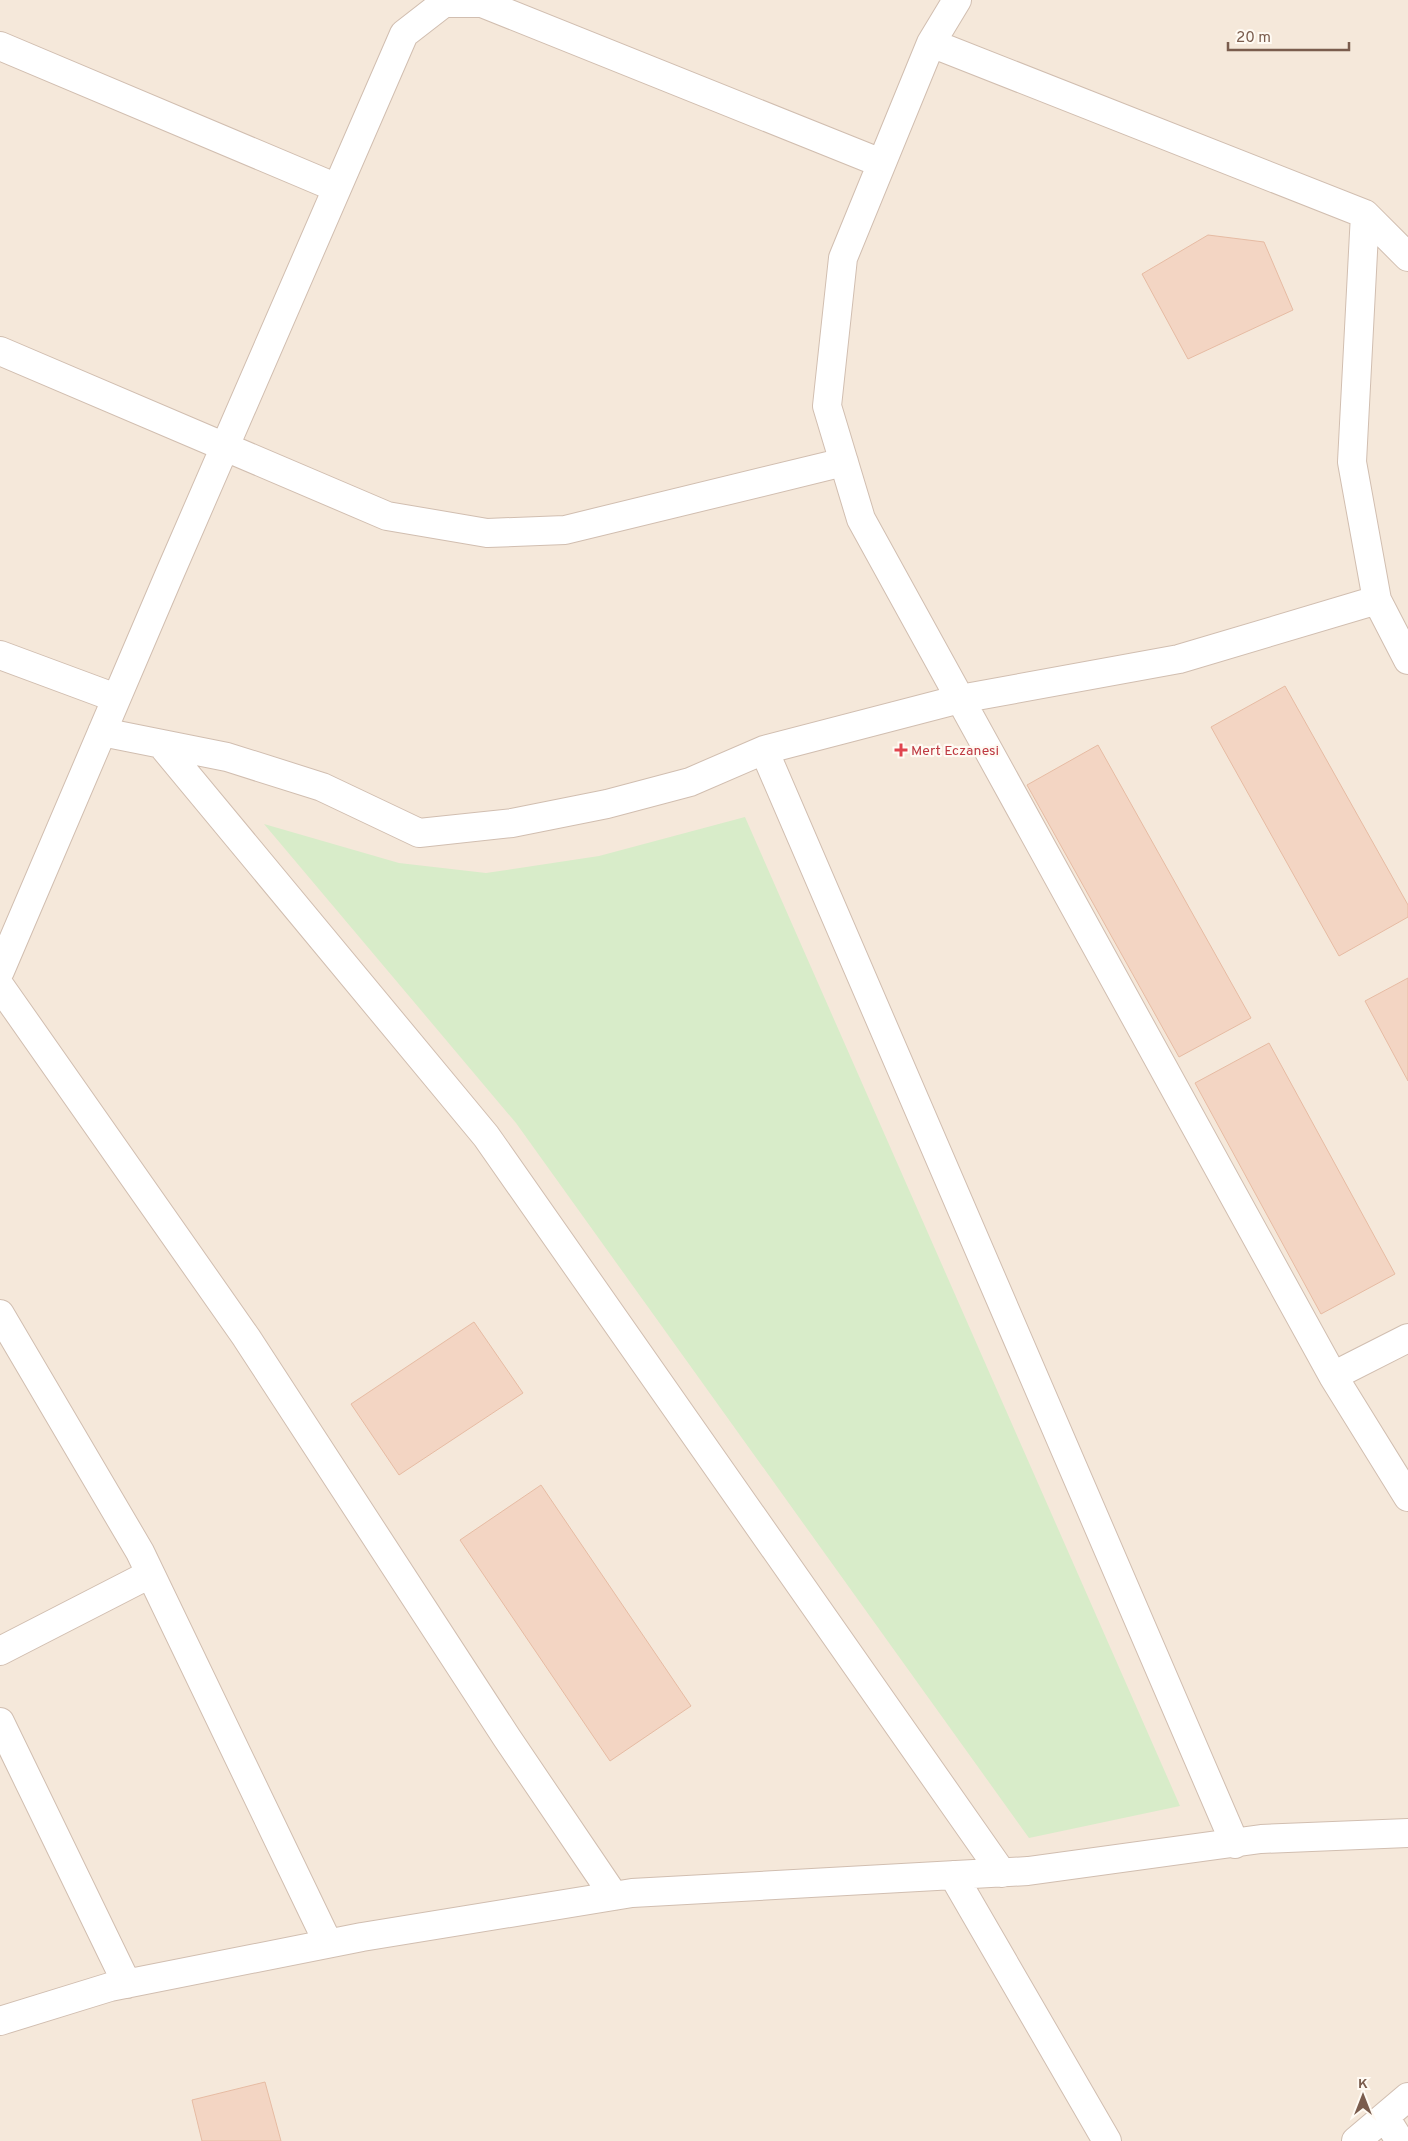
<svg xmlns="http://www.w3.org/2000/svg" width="1408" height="2141" viewBox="0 0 1408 2141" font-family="Overpass,sans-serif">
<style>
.residential{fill:#f5e8da}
.green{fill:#d8ecc9}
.building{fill:#f3d5c3;stroke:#e6bba3}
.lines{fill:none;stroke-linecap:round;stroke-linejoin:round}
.street-casing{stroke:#d1beb0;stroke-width:30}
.street{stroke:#fff;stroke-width:28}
.health-dot{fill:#e0444e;stroke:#fffaf3;stroke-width:2}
.labels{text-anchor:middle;stroke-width:4.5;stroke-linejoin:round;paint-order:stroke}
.health-label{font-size:14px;fill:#be3a42;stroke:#fffaf3;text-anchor:start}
</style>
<rect width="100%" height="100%" fill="#fdf6ec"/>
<!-- residential -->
<path class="residential" d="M0,0H1408V2141H0Z"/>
<!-- green -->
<path class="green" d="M745,817L1180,1806L1029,1838L516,1123L264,824L399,863L486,873L599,856Z"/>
<!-- building -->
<path class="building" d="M1208,235L1264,242L1293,310L1188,359L1142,274Z
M1285,686L1408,905V917L1339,956L1211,727Z
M1098,745L1251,1018L1179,1057L1027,785Z
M1408,978V1081L1365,1001Z
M1269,1043L1395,1274L1321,1314L1195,1083Z
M474,1322L523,1393L399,1475L351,1404Z
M541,1485L691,1706L610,1761L460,1540Z
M265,2082L281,2141H202L192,2100Z"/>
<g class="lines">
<!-- street casing -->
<g class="street-casing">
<path id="street" d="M957,0L931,43L843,258L827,406L861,519L1333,1376L1408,1497
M931,43L1365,214L1408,257
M0,46L337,188
M1365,214L1352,462L1377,600L1408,660
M0,351L387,516L487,533L565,530L844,462
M0,655L116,698
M102,732L227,757L322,787L419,833L512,823L607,804L690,782L764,750L960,699L1179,659L1377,600
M161,744L486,1136L1002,1873
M764,750L1235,1844
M0,971L170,573L404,34L444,3H482L881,163
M0,986L246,1337L507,1738L614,1896
M0,1314L140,1552L328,1943
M1333,1376L1408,1338
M0,1651L150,1574
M0,1722L127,1984
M953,1875L1107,2141
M0,2021L110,1987L362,1937L632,1893L1028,1871L1261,1839L1408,1833
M1385,2117L1400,2141
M1356,2141L1408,2097"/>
</g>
<!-- street -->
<use href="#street" class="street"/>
</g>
<!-- markers -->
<path class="health-dot" d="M898.5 742.5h5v5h5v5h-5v5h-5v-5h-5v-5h5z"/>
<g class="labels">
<!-- health labels -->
<g class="health-label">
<text x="911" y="755">Mert Eczanesi</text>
</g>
</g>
<!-- north arrow -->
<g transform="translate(1363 2096)" stroke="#fffaf3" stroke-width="4" paint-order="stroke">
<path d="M0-4L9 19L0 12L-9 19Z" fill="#7a5c4d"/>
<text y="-8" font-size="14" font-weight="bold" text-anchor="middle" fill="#7a5c4d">K</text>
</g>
<!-- scale -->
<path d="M1228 42v8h121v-8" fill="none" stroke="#7a5c4d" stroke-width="2.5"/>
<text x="1236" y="42" font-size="15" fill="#7a5c4d" stroke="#fffaf3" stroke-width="4" paint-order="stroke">20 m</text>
</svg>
